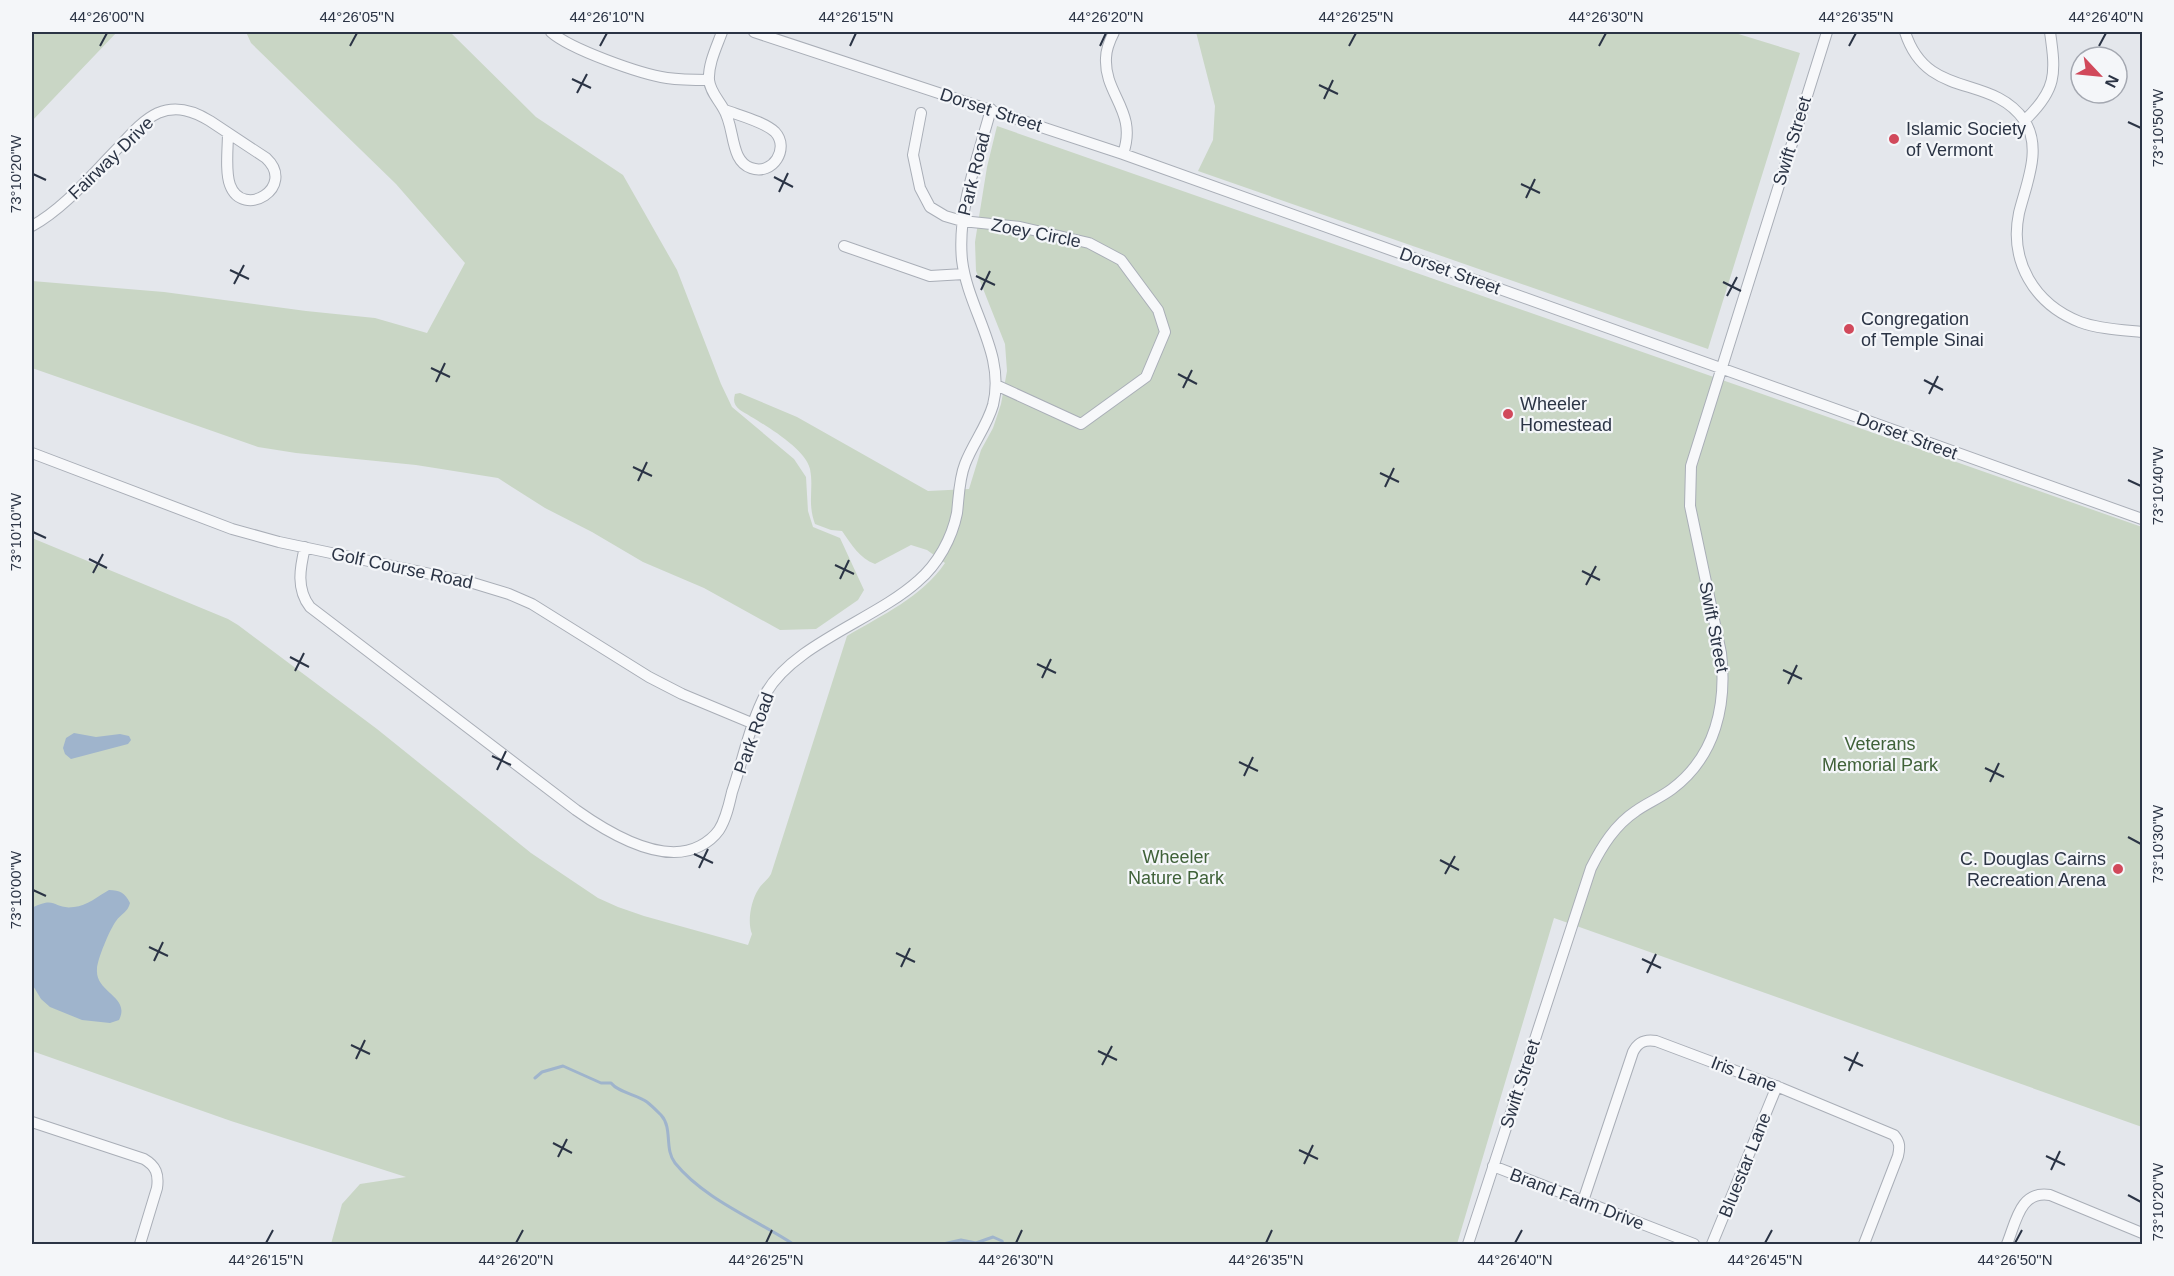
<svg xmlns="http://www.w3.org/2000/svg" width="2174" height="1276" viewBox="0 0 2174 1276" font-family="Helvetica,sans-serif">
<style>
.green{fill:#c9d6c5}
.water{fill:#9fb4cc}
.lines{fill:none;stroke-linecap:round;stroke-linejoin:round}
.stream{stroke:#9fb4cc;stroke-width:3}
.minor-casing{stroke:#a9aeb7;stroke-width:12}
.minor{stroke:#f7f8fa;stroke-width:10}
.ticks{fill:none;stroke:#2b3445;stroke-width:2}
.poi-dot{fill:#d1495b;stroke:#f4f6f9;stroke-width:2}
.labels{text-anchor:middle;stroke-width:4.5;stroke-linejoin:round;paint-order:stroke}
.street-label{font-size:18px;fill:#2b3445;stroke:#f4f6f9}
.poi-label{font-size:18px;fill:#2b3445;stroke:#f4f6f9;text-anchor:start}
.park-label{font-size:18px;fill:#3f6138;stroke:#f4f6f9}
.neatline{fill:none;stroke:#2b3445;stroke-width:2}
.ticks-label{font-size:15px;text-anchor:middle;fill:#2b3445}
</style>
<rect width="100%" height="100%" fill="#e4e7ec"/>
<!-- green -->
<path class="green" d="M32,32H117L32,121Z
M246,32H450L536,117L623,175L677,270L721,384L732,407L794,459L806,477L808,511L813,527L840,538L864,590L858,600L816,629L780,630L704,588L643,562L592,532L545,508L498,478L416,465L296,453L258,447L32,368V281L164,292L306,311L375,318L427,333L465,263L396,184L251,43Z
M1196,32H1732L1800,53L1708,349L1198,171L1213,140L1215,106Z
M997,126L2142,527V1127L1554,918L1457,1244H331L342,1204L360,1184L406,1177L231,1121L32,1051V538L228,619L238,625L377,729L531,853L598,898L618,907L644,916L748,945L752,934C747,922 751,901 758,890C761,884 767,881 771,874L847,636C882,615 922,597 945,563L927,550L911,545L875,564C859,558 852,545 842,531L831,530L815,524C807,502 814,489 810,469C805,447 758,421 740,410C734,405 733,401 735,394L740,393L797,417L928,491L969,489L981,450L993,428L1001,404L1007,371L1005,344L976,271L975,242L987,167Z"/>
<!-- water -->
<path class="water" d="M74,733L96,737L120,734L129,736L131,740L128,744L71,759L65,754L63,748L66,738Z
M109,890C120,890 125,893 130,903C128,912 121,914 116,921C110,929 97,960 97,969C95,993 131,996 119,1020L110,1023L82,1020L50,1007L41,999L32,984V908C57,895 53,910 74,907C87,906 98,896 109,890Z"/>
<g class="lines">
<!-- stream -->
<path class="stream" d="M535,1078L542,1072L563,1066L601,1083H611C619,1093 636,1094 647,1102C651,1105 657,1111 661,1115C673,1128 664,1149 675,1163C704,1199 755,1219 793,1244
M943,1244L961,1240L976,1243L993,1237L1002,1241L1003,1244"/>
<!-- minor casing -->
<g class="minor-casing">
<path id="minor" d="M551,32C570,49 640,74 667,78C681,80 695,80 709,80
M722,32C717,46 708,64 709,80C710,91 718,99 723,108C732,122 731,141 738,156C741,162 745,166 751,168C773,176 790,148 775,132C765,122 738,115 725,110
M754,32L1123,154L2142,519
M1114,32C1110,40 1106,49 1106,58C1104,95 1138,111 1123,154
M1905,32C1927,101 1991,73 2024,120C2043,148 2026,184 2019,213C2009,261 2034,304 2080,322C2099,329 2122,330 2142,332
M921,113L913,155L920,188L930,207L945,216L962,221L1020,227L1089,243L1121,260L1158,310L1165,332L1146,377L1081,424L996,385
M2024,121C2057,90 2056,74 2050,32
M32,226C66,207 92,174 120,146C131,134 143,120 158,113C177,105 194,111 210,121L266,158C297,187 243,220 230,185C225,172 228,147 228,133
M844,246L930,276L964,274
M32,453L232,529L279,542L473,583L509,594L532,604L649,677L682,694L754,724
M305,547C300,568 296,589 310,607L576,810C607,832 662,866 700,846C708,842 714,837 719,830C726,819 729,805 732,792C743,760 750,723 766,693C794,644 876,619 918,581C938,564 952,538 957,513C959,496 959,479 965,464C973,443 987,426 993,405C1006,354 968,310 962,260C957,209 978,158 991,109
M32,1122L144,1159C156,1166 159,1174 157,1188L140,1244
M1493,1166L1694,1244
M1583,1201L1633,1052C1638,1042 1645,1039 1656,1041L1781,1088L1894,1135C1900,1142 1900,1147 1898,1156L1864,1244
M1468,1244L1591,868C1602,846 1615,825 1636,811C1647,803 1660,798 1672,789C1716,756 1727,704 1721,653L1690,506L1691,466L1827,32
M1712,1244L1777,1086
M2007,1244C2016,1222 2020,1190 2050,1195L2142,1233"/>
</g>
<!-- minor -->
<use href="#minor" class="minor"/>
</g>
<!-- ticks -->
<path class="ticks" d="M100,46L107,33M350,46L357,33M600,46L607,33M850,46L856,33M1100,46L1106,33M1349,46L1356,33M1599,46L1606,33M1849,46L1856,33M2099,46L2106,33M572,79L591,88M1319,85L1338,94M577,93L587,74M1324,99L1333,80M2128,122L2141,128M33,174L46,180M774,177L793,187M1521,184L1540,193M779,192L788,173M1526,198L1535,179M230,270L249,279M976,276L995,285M1723,282L1741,291M234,284L244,265M981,290L990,271M1727,296L1737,277M431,368L450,377M1178,374L1197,384M1924,380L1943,390M436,382L445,363M1183,388L1192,370M1929,394L1938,376M633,467L652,476M1380,473L1399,482M2128,480L2141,486M638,481L647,462M1385,487L1394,468M33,532L46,538M89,559L107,568M835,565L854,574M1582,571L1600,580M93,573L103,554M840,579L849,560M1586,585L1596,566M290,657L309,667M1037,664L1056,673M1783,670L1802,679M295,671L304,653M1042,678L1051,659M1788,684L1797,665M492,756L511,765M1239,762L1258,771M1985,768L2004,777M497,770L506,751M1244,776L1253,757M1990,782L1999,763M2128,837L2141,844M694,854L713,863M1440,860L1459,870M699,868L708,849M1445,874L1455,856M33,890L46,896M149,947L168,956M896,953L915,962M1642,959L1661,968M154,961L163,942M901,967L910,948M1647,973L1656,954M351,1045L370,1054M1098,1051L1117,1060M1844,1057L1863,1066M356,1059L365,1040M1102,1065L1112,1046M1849,1071L1858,1052M553,1143L572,1153M1299,1150L1318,1159M2046,1156L2065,1165M558,1157L567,1139M1304,1164L1313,1145M2051,1170L2060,1151M2128,1195L2141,1202M266,1243L273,1230M516,1243L523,1230M766,1243L772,1230M1016,1243L1022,1230M1266,1243L1272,1230M1515,1243L1522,1230M1765,1243L1772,1230M2015,1243L2022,1230"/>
<!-- markers -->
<g class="poi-dot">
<circle cx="1894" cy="139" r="6"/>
<circle cx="1849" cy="329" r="6"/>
<circle cx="1508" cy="414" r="6"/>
<circle cx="2118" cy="869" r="6"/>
</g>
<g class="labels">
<!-- street labels -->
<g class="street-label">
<text transform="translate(991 110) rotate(18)" y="6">Dorset Street</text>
<text transform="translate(1792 141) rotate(-73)" y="6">Swift Street</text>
<text transform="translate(111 158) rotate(-44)" y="6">Fairway Drive</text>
<text transform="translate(974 174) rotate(-76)" y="6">Park Road</text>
<text transform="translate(1036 233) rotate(11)" y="6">Zoey Circle</text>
<text transform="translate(1450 271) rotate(20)" y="6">Dorset Street</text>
<text transform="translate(1907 436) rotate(20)" y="6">Dorset Street</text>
<text transform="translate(402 568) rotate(12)" y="6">Golf Course Road</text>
<text transform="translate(1714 627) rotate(79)" y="6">Swift Street</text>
<text transform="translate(754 733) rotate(-70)" y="6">Park Road</text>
<text transform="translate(1744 1074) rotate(21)" y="6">Iris Lane</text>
<text transform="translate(1520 1084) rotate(-72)" y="6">Swift Street</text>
<text transform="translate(1745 1165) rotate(-68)" y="6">Bluestar Lane</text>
<text transform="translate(1577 1199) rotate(21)" y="6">Brand Farm Drive</text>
</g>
<!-- poi labels -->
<g class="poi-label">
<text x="1906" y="135">Islamic Society<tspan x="1906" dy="21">of Vermont</tspan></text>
<text x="1861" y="325">Congregation<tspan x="1861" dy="21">of Temple Sinai</tspan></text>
<text x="1520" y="410">Wheeler<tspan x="1520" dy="21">Homestead</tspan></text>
<text x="2106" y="865" text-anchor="end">C. Douglas Cairns<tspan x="2106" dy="21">Recreation Arena</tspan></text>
</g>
<!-- park labels -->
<g class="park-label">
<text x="1880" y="750">Veterans<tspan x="1880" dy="21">Memorial Park</tspan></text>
<text x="1176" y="863">Wheeler<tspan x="1176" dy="21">Nature Park</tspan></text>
</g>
</g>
<!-- border -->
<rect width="2174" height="1276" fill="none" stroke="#f4f6f9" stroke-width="66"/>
<!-- north arrow -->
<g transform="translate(2099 75) rotate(116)"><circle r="28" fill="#f4f6f9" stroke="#a4a8b1" stroke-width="1.5"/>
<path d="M0-4.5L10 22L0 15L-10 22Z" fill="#d1495b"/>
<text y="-9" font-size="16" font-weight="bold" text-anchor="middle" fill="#2b3445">N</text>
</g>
<rect x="33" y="33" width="2108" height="1210" class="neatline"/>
<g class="ticks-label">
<text x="107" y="22">44°26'00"N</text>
<text x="357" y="22">44°26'05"N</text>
<text x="607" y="22">44°26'10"N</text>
<text x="856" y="22">44°26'15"N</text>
<text x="1106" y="22">44°26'20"N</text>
<text x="1356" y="22">44°26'25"N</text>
<text x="1606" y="22">44°26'30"N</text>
<text x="1856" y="22">44°26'35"N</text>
<text x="2106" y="22">44°26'40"N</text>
<text transform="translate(2158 128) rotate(-90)" y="5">73°10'50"W</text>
<text transform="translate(16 174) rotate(-90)" y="5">73°10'20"W</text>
<text transform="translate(2158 486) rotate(-90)" y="5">73°10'40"W</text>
<text transform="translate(16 532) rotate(-90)" y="5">73°10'10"W</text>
<text transform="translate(2158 844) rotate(-90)" y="5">73°10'30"W</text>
<text transform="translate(16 890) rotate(-90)" y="5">73°10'00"W</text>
<text transform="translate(2158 1202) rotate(-90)" y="5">73°10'20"W</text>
<text x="266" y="1265">44°26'15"N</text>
<text x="516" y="1265">44°26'20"N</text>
<text x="766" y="1265">44°26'25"N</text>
<text x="1016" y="1265">44°26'30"N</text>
<text x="1266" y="1265">44°26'35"N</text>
<text x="1515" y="1265">44°26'40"N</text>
<text x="1765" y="1265">44°26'45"N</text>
<text x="2015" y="1265">44°26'50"N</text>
</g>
</svg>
